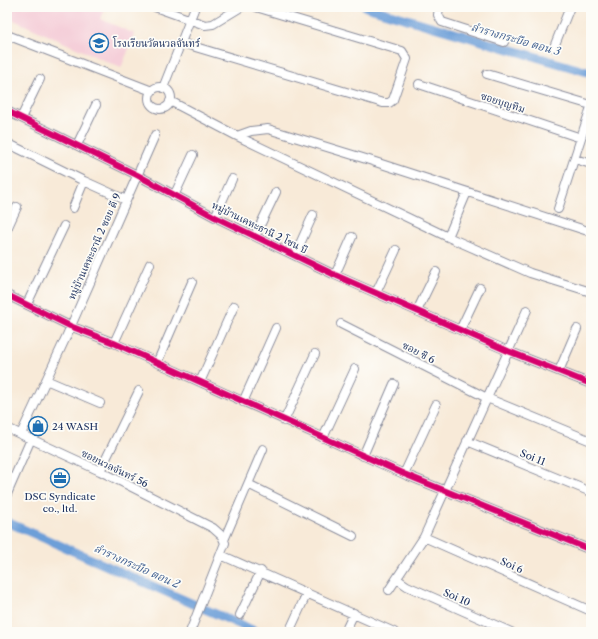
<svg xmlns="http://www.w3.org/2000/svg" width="598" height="639" viewBox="0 0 598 639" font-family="'Libre Caslon Text','Noto Serif Thai',serif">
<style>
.built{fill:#f5cfd9}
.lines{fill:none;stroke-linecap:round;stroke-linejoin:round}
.canal{stroke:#6d9fd8;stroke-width:9}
.street-casing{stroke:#8a8c9b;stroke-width:10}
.street{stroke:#fff;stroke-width:8}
.cycleway-casing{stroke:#fdfcf7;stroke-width:8}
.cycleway{stroke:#d6006c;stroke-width:6}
.labels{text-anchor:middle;stroke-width:3.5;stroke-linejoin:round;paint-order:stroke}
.poi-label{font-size:10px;fill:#1b2f5e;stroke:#fdfcf7;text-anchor:start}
.street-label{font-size:10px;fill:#1b2f5e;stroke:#fdfcf7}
.water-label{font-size:11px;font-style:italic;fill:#3c5c8f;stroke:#fdfcf7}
</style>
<rect width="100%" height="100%" fill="#fdfcf7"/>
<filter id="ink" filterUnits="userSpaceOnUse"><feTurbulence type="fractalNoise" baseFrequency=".025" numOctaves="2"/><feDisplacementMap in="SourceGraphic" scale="8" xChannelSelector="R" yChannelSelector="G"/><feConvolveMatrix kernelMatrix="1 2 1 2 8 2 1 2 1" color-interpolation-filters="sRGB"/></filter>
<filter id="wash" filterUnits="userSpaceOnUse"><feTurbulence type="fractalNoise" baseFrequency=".012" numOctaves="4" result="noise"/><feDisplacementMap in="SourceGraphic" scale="16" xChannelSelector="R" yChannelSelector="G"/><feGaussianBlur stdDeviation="0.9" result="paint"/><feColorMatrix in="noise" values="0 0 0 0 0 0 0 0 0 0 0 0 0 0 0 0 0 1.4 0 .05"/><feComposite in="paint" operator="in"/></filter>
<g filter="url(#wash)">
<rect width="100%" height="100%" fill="#f8ead8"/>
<!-- built -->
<path class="built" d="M7,7H105L100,19L135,34L121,68L7,17Z"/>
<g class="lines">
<!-- canal -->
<path class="canal" d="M366,7L591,73
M7,522L257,632"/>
</g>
</g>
<g filter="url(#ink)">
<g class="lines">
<!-- street casing -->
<g class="street-casing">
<path id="street" d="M155,7L205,25L213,24L241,7
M439,7L438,15L442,22L504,42
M7,35L152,91
M182,43L383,103H389L393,100L407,59L402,51L256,7
M554,47L570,7
M487,74L591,105
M419,84L581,138
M149 98a11 11 0 1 1 22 0a11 11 0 1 1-22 0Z
M163,88L195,7
M170,101L237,136L448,237L530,273L591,292
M7,111L137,175L215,217L335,275L508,351L591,384
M21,118L40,79
M237,136L251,131L268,129L366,159L591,232
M7,143L84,181L73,208
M77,145L96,105
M575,159L591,164
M84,181L126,200
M174,196L193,155
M558,209L591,107
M215,217L232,179
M7,229L17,207
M255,236L276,192
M448,237L467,192
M295,255L313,215
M335,275L352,237
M376,293L396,250
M7,295L70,326L114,343L404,474L591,550
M27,304L64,226
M417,311L436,272
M341,324L487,398L591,441
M460,330L480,288
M114,343L150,264
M157,363L192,282
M559,371L577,329
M46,380L100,403
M200,382L234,306
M243,402L276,328
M284,421L315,354
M7,428L100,471L213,528L222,536L225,543L190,632
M21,434L67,335L155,135
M323,438L355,369
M467,441L591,492
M363,456L394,384
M100,471L139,391
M404,474L436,405
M248,484L353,536
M7,494L31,439
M424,537L591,611
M224,540L263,449
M221,555L394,632
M397,579L407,586L511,632
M389,590L424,537L527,310
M240,615L261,571
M289,632L307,593
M345,632L354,613"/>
</g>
<!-- street -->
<use href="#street" class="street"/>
<!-- cycleway casing -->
<g class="cycleway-casing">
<path id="cycleway" d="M7,111L137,175L215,217L335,275L508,351L591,384
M7,295L70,326L114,343L404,474L591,550"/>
</g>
<!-- cycleway -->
<use href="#cycleway" class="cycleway"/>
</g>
</g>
<!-- icons -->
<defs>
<g id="school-ring" transform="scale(1)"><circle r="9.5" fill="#fdfcf7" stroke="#1f6fb2" stroke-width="1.5"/><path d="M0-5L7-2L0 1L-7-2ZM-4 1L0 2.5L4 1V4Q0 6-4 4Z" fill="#1f6fb2"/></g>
<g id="shop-ring" transform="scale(1)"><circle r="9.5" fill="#fdfcf7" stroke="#1f6fb2" stroke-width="1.5"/><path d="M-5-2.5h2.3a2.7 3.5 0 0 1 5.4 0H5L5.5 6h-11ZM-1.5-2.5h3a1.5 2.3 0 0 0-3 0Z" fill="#1f6fb2"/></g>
<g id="office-ring" transform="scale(1)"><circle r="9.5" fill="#fdfcf7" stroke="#1f6fb2" stroke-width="1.5"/><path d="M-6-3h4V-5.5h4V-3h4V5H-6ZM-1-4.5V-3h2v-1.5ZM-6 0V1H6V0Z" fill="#1f6fb2"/></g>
</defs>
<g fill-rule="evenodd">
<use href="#school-ring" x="99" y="43"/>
<use href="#shop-ring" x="38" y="426"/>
<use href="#office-ring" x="60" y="478"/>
</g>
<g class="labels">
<!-- poi labels -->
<g class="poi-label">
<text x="113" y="47">โรงเรียนวัดนวลจันทร์</text>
<text x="52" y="430">24 WASH</text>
<text x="60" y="500" text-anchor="middle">DSC Syndicate<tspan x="60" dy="12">co., ltd.</tspan></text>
</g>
<!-- street labels -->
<g class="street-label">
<text transform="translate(503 102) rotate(18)" y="4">ซอยบุญทิม</text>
<text transform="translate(260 227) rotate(26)" y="4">หมู่บ้านเคหะธานี 2 โซน บี</text>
<text transform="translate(94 246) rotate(-66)" y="4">หมู่บ้านเคหะธานี 2 ซอย ดี 9</text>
<text transform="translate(419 352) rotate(27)" y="4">ซอย ซี 6</text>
<text transform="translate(533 457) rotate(22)" y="4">Soi 11</text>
<text transform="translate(115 468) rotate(26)" y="4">ซอยนวลจันทร์ 56</text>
<text transform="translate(512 565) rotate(24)" y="4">Soi 6</text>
<text transform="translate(457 597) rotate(24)" y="4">Soi 10</text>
</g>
<!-- water labels -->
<g class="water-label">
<text transform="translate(516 39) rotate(16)" y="4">ลำรางกระบือ ตอน 3</text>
<text transform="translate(137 566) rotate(24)" y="4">ลำรางกระบือ ตอน 2</text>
</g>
</g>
<!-- margin -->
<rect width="598" height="639" fill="none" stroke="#fdfcf7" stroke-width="24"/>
</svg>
